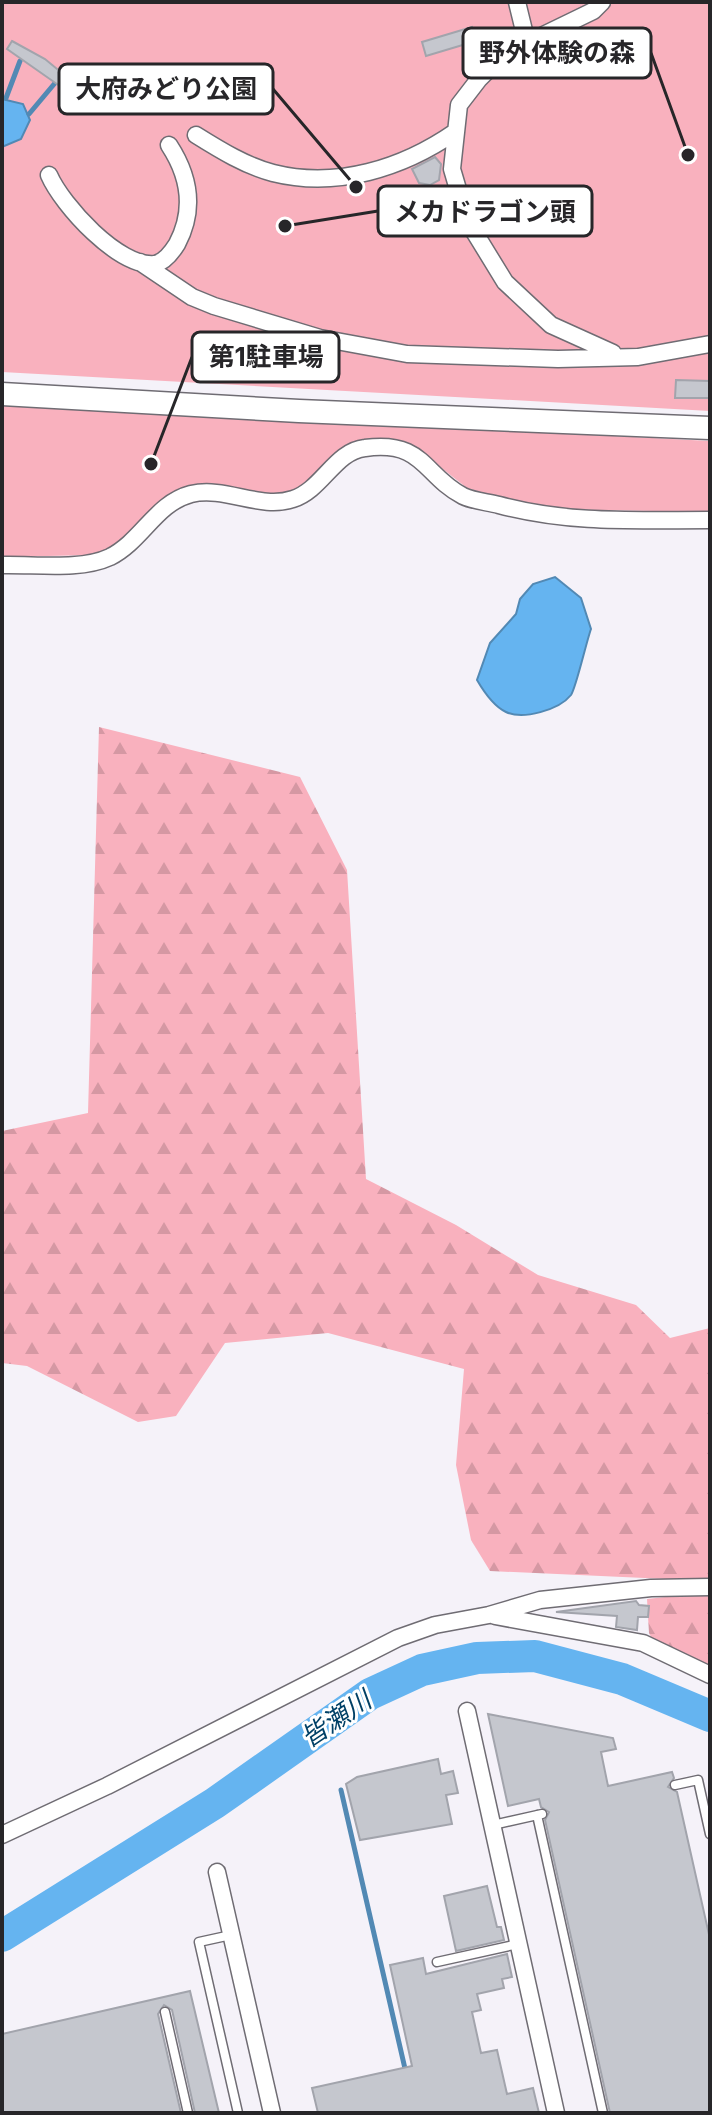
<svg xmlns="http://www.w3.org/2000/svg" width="712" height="2115" viewBox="0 0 712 2115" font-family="Inter,'Noto Sans JP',sans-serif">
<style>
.forest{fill:url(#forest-firs)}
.park{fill:#f9b1be}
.water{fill:#65b4f0;stroke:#5289b4;stroke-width:2}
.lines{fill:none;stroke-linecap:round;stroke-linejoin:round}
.stream{stroke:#5289b4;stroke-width:5}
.river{stroke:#65b4f0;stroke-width:32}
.building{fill:#c5c7ce;stroke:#a2a4ac;stroke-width:2}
.lane-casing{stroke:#6f6c73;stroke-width:11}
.street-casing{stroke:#6f6c73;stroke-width:19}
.secondary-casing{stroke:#6f6c73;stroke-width:25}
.lane{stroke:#fff;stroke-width:8}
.street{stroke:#fff;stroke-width:16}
.secondary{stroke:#fff;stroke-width:22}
.labels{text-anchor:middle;stroke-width:6;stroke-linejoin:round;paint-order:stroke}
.water-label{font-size:26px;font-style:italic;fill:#004066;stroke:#fff}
.leader{fill:none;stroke:#272629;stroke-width:3}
.callout-dot{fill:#272629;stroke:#fff;stroke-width:3}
.callout{fill:#fff;stroke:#272629;stroke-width:3}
.callout-label{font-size:26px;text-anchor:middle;font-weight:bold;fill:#272629}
</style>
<defs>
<pattern id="forest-firs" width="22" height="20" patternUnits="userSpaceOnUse" patternTransform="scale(2)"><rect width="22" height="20" fill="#f9b1be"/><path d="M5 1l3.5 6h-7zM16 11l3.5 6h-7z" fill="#d598a3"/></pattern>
</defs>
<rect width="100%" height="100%" fill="#f5f2f9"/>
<!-- forest -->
<path class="forest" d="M99,727L300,777L347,870L366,1179L456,1225L538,1275L636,1305L670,1338L710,1328V1581L490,1571L471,1540L456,1465L464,1369L328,1333L225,1343L176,1416L138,1422L27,1366L2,1363V1131L88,1113Z
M710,1592V1666L653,1641L649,1633L647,1599Z"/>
<!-- park -->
<path class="park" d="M2,2H710V411L2,372Z
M2,404L710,441V512L538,509L467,488L412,445L354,441C308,487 304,506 235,490C221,486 208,483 193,488C153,501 133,543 93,555L2,557Z"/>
<!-- water -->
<path class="water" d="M2,99L23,104L30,120L21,139L2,147Z
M555,577L581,598L591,629C586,643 576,688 571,695C559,710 523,720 506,712C493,706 484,692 477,680L490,643L516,614L520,599L533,584Z"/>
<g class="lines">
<!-- stream -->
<path class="stream" d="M6,98L20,61
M29,114L55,83
M341,1790L406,2073"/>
<!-- river -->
<path class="river" d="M2,1936L215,1803L370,1694L422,1670L477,1658L535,1656L622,1679L710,1716"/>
</g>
<!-- building -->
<path class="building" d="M472,27L476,41L426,56L422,42Z
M12,41L45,59L80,88L74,96L7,49Z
M435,157L441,164L439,180L430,185L419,183L412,169Z
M676,380L710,381V398H675Z
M636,1601L639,1605L649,1606L648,1617H638L637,1630L616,1627L617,1616L556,1612Z
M488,1714L613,1738L616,1749L601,1752L608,1786L672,1772L674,1778L668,1787L677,1792L710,1939V2113H610L545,1820L549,1812L541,1807L539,1799L508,1806Z
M438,1759L441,1774L453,1771L458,1793L446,1795L452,1824L360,1840L346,1784L357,1777Z
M487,1886L497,1927H501L504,1940L456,1951L444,1896Z
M507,1954L512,1977L502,1979L504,1988L477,1994L481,2010L472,2012L481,2053L497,2050L507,2094L533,2088L539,2113H318L312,2088L412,2066L390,1965L423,1958L426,1974Z
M190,1991L219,2113H195L172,2010L164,2005L158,2014L181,2113H2V2034Z"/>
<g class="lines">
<!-- lane casing -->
<g class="lane-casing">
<path id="lane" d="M675,1785L698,1780L710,1834
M537,1815L603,2113
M493,1825L542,1814
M231,1935L199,1942L238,2113
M437,1962L518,1944
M165,2012L188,2113"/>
</g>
<!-- street casing -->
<g class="street-casing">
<path id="street" d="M517,2L527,43
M602,2L593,11L527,43L492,66L479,79L459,105L452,169L467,220L505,282L551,325L613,353
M196,135C220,150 246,166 273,173C337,189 403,168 455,132
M49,175C62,205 119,268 155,264C165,262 172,252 177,244C195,210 190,177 169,145
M140,262L192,297L214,306L320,338L407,354L558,359L638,357L710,344
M2,565C35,564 80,571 110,557C142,541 156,503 191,494C226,486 260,510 293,499C322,490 335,451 365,448C424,440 423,475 463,496C473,501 488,502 499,505C570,524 637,520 710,520
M495,1616L643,1643L710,1675
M467,1711L556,2113
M2,1835L107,1786L398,1638L435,1625L489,1615L540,1600L651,1588L710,1587
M217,1872L272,2113"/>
</g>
<!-- secondary casing -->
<g class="secondary-casing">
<path id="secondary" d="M2,394L299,411L710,428"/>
</g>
<!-- lane -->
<use href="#lane" class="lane"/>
<!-- street -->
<use href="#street" class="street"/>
<!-- secondary -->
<use href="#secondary" class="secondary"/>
</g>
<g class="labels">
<!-- water labels -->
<g class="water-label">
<text transform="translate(336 1719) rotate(-34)" y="9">皆瀬川</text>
</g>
</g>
<!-- callouts -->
<path class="leader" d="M688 155L651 53M356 187L273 89M285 226L378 211M151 464L192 357"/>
<g class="callout-dot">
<circle cx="688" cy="155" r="8"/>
<circle cx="356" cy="187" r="8"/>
<circle cx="285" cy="226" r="8"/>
<circle cx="151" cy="464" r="8"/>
</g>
<g class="callout">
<rect x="463" y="28" width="188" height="50" rx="8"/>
<rect x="59" y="64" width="214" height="50" rx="8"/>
<rect x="378" y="186" width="214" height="50" rx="8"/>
<rect x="192" y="332" width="147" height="50" rx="8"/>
</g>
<g class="callout-label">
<text x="557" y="62">野外体験の森</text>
<text x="166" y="98">大府みどり公園</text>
<text x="485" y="221">メカドラゴン頭</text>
<text x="266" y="366">第1駐車場</text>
</g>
<!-- border -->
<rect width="712" height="2115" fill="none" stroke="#272629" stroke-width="8"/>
</svg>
